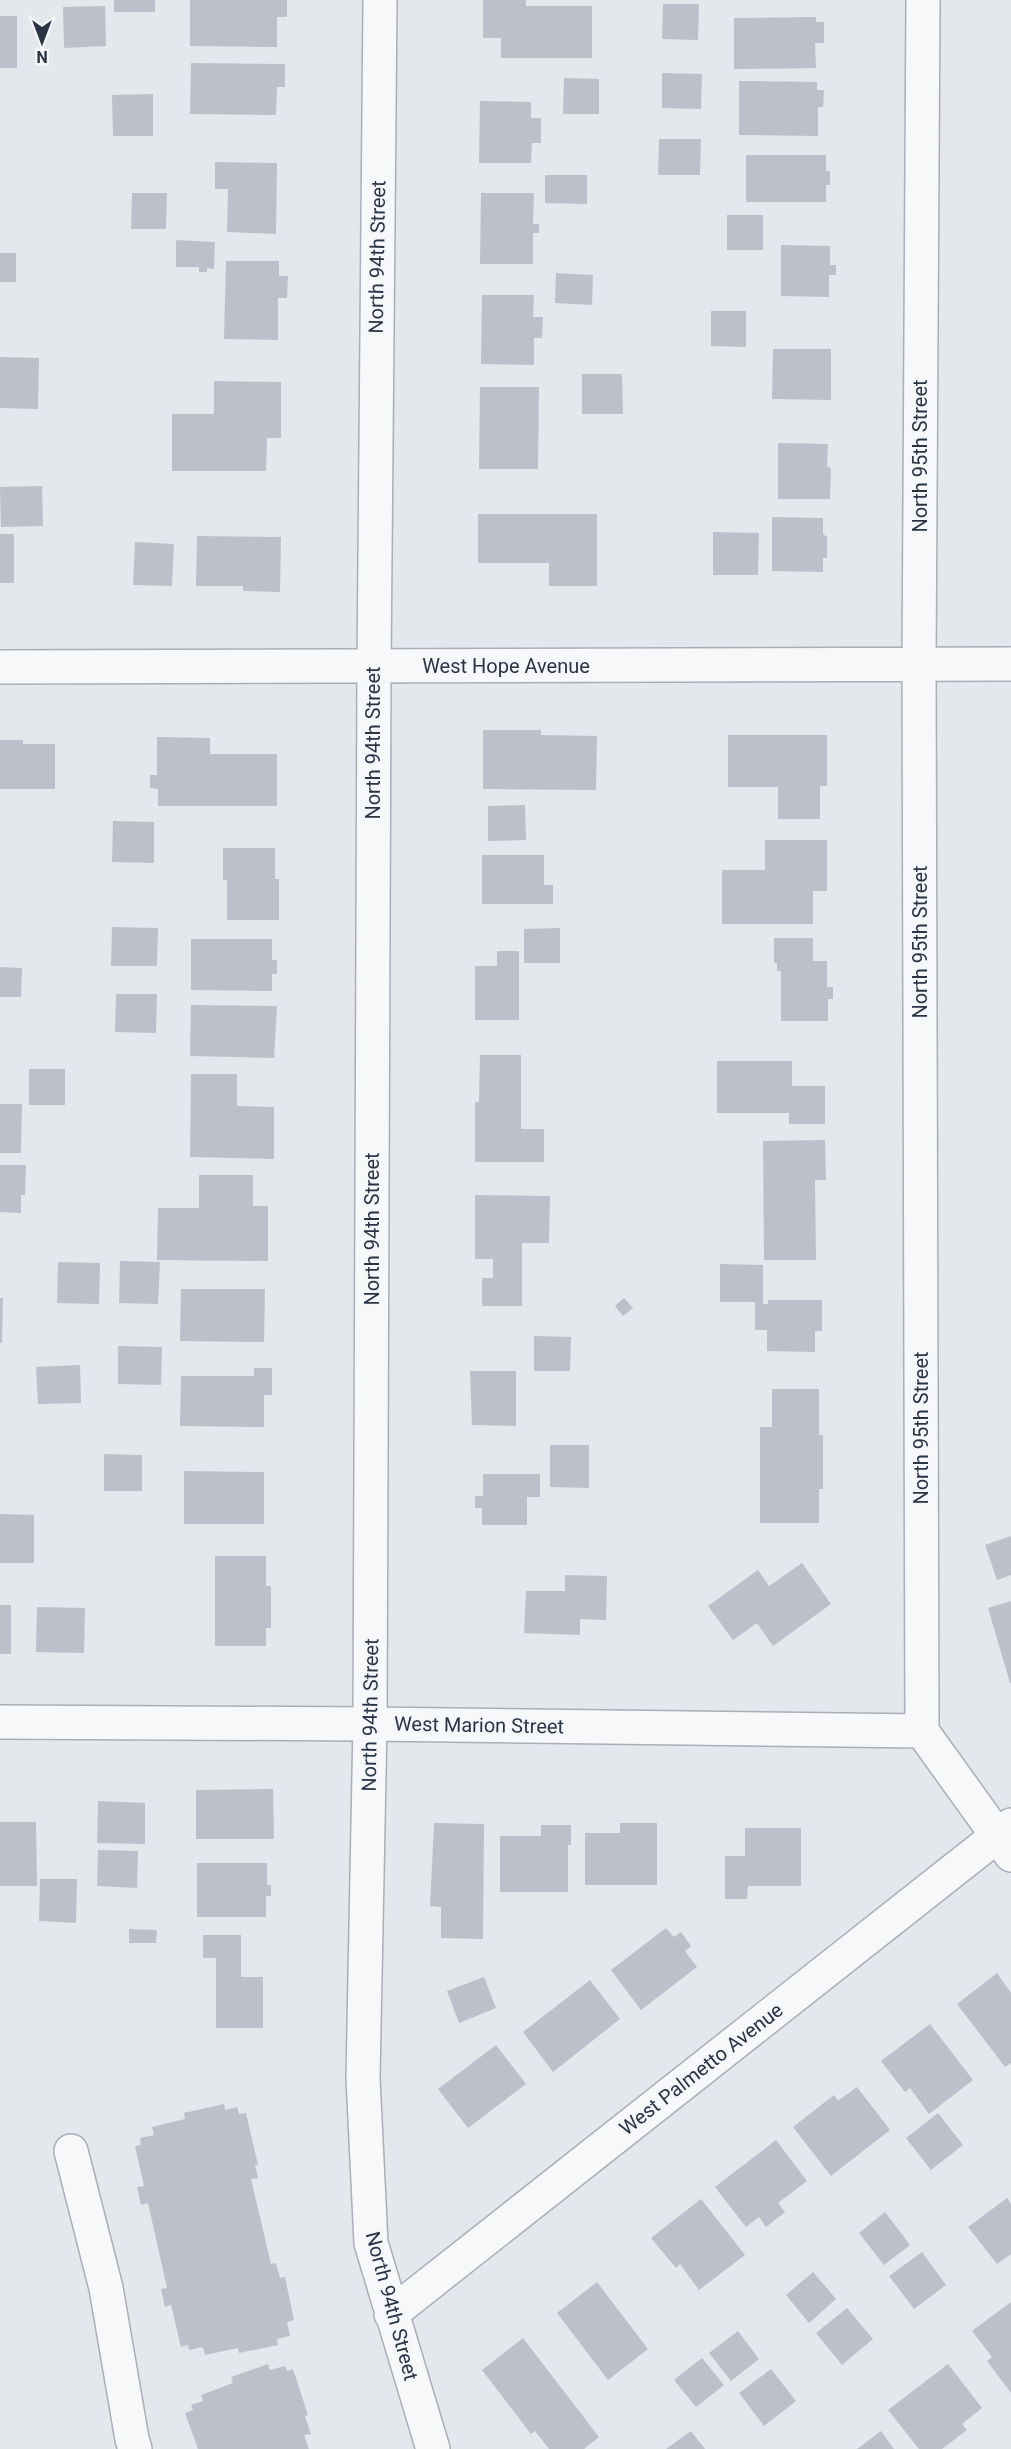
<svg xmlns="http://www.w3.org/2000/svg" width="1011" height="2449" viewBox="0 0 1011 2449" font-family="Roboto,sans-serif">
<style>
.building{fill:#bbc0ca}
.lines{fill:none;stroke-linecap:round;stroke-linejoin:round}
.minor-casing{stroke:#a9aeb7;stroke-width:36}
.minor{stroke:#f7f8fa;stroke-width:33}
.labels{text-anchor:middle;stroke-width:5;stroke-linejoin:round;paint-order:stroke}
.street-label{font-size:20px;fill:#2b3445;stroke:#f4f6f9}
</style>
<rect width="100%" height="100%" fill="#e4e7ec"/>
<!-- building -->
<path class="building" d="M114,0H155V12H114Z
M190,0H287V17H277V47L190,46Z
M483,0H526V6H592V58H501V38H483Z
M663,4H699L698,40L662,39Z
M105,6L106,46L64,48L63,7Z
M0,16H17V68H0Z
M816,17V22H824V43H815L816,68L734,69V18Z
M191,63L285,64V87H277L276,115L190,114Z
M662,73L702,74L701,109L662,108Z
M564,78L599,79V114H563Z
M739,81L817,82V90H824L823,107H818V136L739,135Z
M153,94V136H113L112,95Z
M480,101L531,102V118H541V143H532L531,163H479Z
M659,139H701L700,175H658Z
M746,155H826V171H830V185H826V202H746Z
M215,162L277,163L276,234L227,232L228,189H215Z
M545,175H587V204L545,203Z
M132,193H167L166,229H131Z
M481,193H534L533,224H539V233H533V264H480Z
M727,215H763V250H727Z
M176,240L215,242L214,269L207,268V272H199V267H176Z
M781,245L830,246V265H836V275H829V297L781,296Z
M0,253H16V282H0Z
M226,261H279V276H288L287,298H278V340L224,339Z
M556,273L593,275L592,305L555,303Z
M482,295H534L533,317H543L542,338H534V365L481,364Z
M711,311H746V347L711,346Z
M773,349H831V400L772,399Z
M0,357L39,358L38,409L0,408Z
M582,374H622L623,414H582Z
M214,381L281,382V438H267L266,471H172V414H214Z
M480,387H539L538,469H479Z
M778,443L828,444L827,466L831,469L830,499H778Z
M42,486L43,526L1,527L0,487Z
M478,514H597V586H549V563H478Z
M772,517L823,518V534L827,537V558H823V572L772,571Z
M713,532L759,533L758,575H713Z
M0,534H14V583H0Z
M197,536L281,537L280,592L243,591V586H196Z
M135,542L174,544L172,586L133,585Z
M483,730H541V735L597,736L596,790L483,789Z
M728,735H827V786H820V819H778V787H728Z
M157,737L210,738V754H277V806H158V789L150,788V775H157Z
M0,740H23V744H55V789H0Z
M525,805L526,840L488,841V806Z
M113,821L154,822V863L112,862Z
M765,840H827V891H813V924H722V870H765Z
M223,848H275V879H279V920H227V880H223Z
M482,855H544V885H553V904H482Z
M112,927L158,928L157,966H111Z
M560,928V963H524V929Z
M774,938H813V961H827V987H833V999H828V1021H781V971H777V963H774Z
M191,939H272V960H277V974H272V991L191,990Z
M497,951H519V1020H475V966H497Z
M0,967L22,968L21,997H0Z
M116,994H157L156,1033L115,1032Z
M191,1005L277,1006L274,1058L190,1056Z
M480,1055H521V1129H544V1162H475V1102H479Z
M717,1061H792V1086H825V1124H789V1113H717Z
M29,1069H65V1105H29Z
M191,1074H237V1106L274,1107V1159L190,1157Z
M0,1104H22L21,1153H0Z
M825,1140L826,1180H815L816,1260H764L763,1141Z
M0,1165H26L25,1195H21V1213L0,1212Z
M199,1175H253V1206H268V1261L157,1260L158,1208H199Z
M475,1195L550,1196L549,1243H522V1306H482V1278H493V1259H475Z
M120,1261L160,1262L158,1304L119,1303Z
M58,1262L100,1263L99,1304L57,1303Z
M720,1264L763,1265V1304H768V1300H822V1331H815V1352L767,1351V1330H755V1302H720Z
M181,1289H265L264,1342L180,1341Z
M0,1298H3L2,1343H0Z
M624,1298L633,1308L623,1316L615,1306Z
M534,1336L571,1337L570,1371H534Z
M118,1346L162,1347L161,1385L118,1384Z
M80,1365L81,1403L38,1404L36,1367Z
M254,1368H272V1395H264V1427L180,1426L181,1376H254Z
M470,1371H516V1426L472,1425Z
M772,1389H819V1435H823V1489H819V1523H760V1427H772Z
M550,1445H589V1488L550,1487Z
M104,1454L142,1455V1491H104Z
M184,1471L264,1472V1524H184Z
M483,1474H540V1497H527V1525H482V1508H475V1496H483Z
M0,1514L34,1515V1563H0Z
M1011,1536V1575L997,1580L985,1545Z
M215,1556H266V1586H271V1628H266V1646H215Z
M802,1563L831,1604L773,1646L757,1623L733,1640L708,1606L758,1570L769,1586Z
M565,1575L607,1576L606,1620L580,1619V1635L524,1633L526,1591H565Z
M1011,1601V1683H1010L988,1608Z
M0,1605H11V1654H0Z
M37,1607L85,1608L84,1653L36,1652Z
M273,1789L274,1839H196V1790Z
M98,1801L145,1803V1844L97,1843Z
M0,1822H36L37,1886H0Z
M434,1823L484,1824L483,1939L441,1938V1907L430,1906Z
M620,1823H657V1885H585V1833H620Z
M541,1825H571V1845H568V1892H500V1836H541Z
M745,1828H801V1886H748L747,1899H725V1856H745Z
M98,1850L138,1851L137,1888L97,1886Z
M197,1863H267V1885H271V1896H266V1917H197Z
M40,1879H77L76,1923L39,1921Z
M666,1928L674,1937L681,1932L691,1946L685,1951L697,1967L641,2010L611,1970Z
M129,1929L157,1930L156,1943H129Z
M203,1935H241V1977H263V2028H216V1958H203Z
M997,1973L1011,1993V2063L1005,2067L957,2004Z
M484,1977L496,2008L459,2023L447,1991Z
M590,1980L620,2019L553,2072L523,2032Z
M930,2024L973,2080L929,2114L910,2088L905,2092L881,2061Z
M496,2045L526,2084L468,2128L438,2089Z
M857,2087L890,2130L831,2176L793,2127L834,2095L838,2101Z
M224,2104L225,2110L237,2107L239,2114L246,2113L258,2165H255L258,2178L251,2179L271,2264L276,2263L280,2278L285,2277L294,2320L287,2322L290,2336L277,2339L278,2345L239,2353L238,2348L205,2355L203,2347L189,2350L188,2345L181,2347L171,2305L165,2307L161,2289L167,2288L148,2203L141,2205L137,2187L144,2186L135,2146L141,2145L140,2138L154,2135L152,2127L185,2119L184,2113Z
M938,2113L963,2145L931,2170L906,2138Z
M776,2140L807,2181L778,2203L785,2212L766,2227L759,2217L746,2227L715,2187Z
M1007,2198L1011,2204V2254L997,2264L968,2227Z
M701,2199L745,2255L699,2290L680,2264L676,2268L651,2238Z
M885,2212L910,2245L884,2265L859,2233Z
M922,2252L946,2285L914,2309L889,2276Z
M813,2272L836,2299L809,2323L786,2295Z
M597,2282L648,2349L608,2380L557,2313Z
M1011,2302V2393L987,2361L992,2357L972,2331Z
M847,2308L873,2339L842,2365L816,2333Z
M738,2331L759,2359L731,2381L709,2353Z
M523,2338L599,2437L584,2449H549L535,2431L531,2434L482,2370Z
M702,2358L724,2385L696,2407L674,2380Z
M268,2364L270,2370L285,2366L287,2371L293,2369L308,2415L305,2416L311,2434L304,2435L309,2449H198L185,2413L193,2410L191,2405L203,2401L201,2395L233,2383L231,2377Z
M948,2364L982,2408L962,2424L967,2430L942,2449H919L888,2410Z
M771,2369L796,2401L764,2426L739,2393Z
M691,2431L705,2449H666Z
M881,2431L894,2449H857Z"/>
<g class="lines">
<!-- minor casing -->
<g class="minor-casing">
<path id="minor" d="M380,0L374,666L370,1724L363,2078L371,2243L433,2449
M923,0L919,664L922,1731L1011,1855
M0,667L1011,664
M0,1722L370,1724L922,1731
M71,2151L106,2288L132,2439L135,2449
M391,2314L1011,1825"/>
</g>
<!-- minor -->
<use href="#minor" class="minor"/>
</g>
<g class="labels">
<!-- street labels -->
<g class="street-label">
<text transform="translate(377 257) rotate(-89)" y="7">North 94th Street</text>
<text transform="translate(920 456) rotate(-90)" y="7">North 95th Street</text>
<text x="506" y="673">West Hope Avenue</text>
<text transform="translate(373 743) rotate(-90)" y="7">North 94th Street</text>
<text transform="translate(920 942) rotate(-90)" y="7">North 95th Street</text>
<text transform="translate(372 1229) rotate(-90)" y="7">North 94th Street</text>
<text transform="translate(921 1428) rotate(-90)" y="7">North 95th Street</text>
<text transform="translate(370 1715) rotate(-89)" y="7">North 94th Street</text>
<text transform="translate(479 1725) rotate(1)" y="7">West Marion Street</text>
<text transform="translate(701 2069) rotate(-38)" y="7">West Palmetto Avenue</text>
<text transform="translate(392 2306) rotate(75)" y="7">North 94th Street</text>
</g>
</g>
<!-- north arrow -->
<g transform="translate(42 42) rotate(180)" stroke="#f4f6f9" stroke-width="4.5" paint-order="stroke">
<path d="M0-4.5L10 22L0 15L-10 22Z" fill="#2b3445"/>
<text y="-9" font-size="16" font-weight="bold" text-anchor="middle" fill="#2b3445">N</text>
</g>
</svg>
